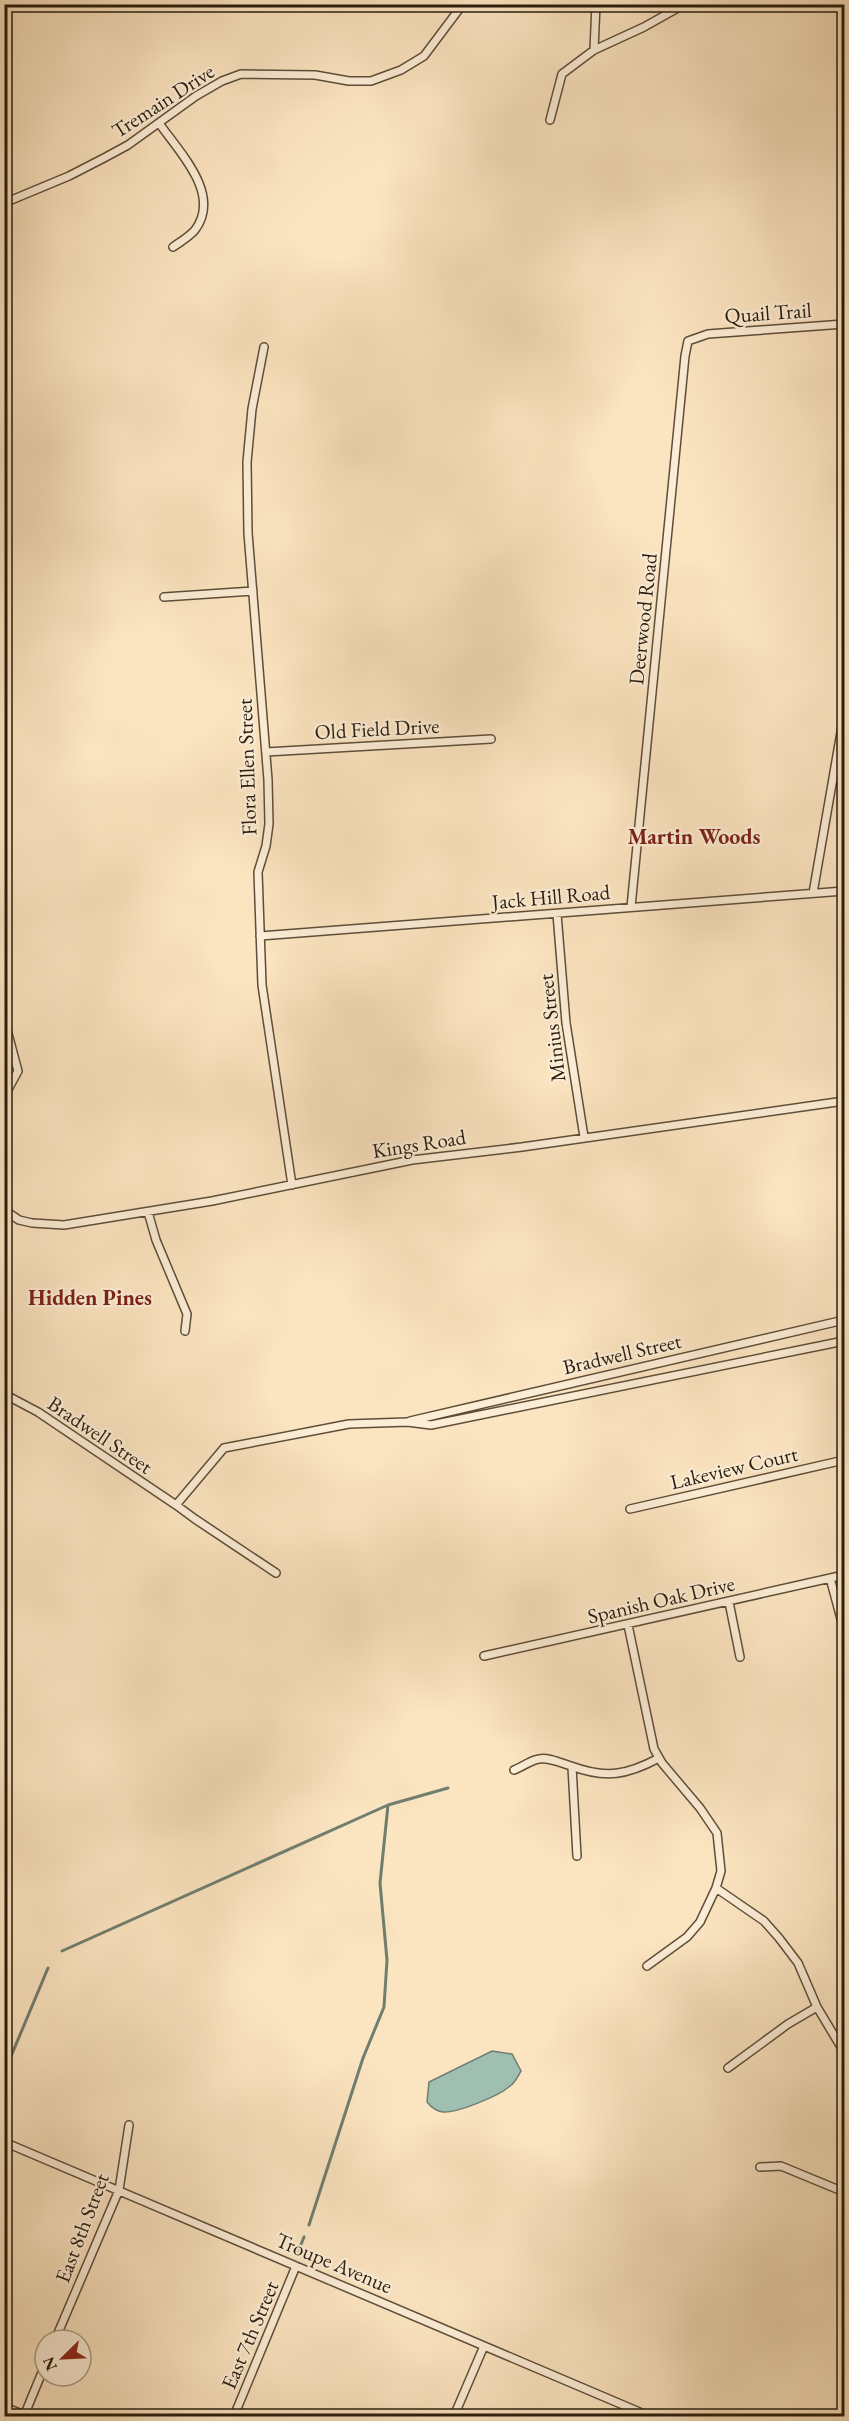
<svg xmlns="http://www.w3.org/2000/svg" width="849" height="2421" viewBox="0 0 849 2421" font-family="'EB Garamond',serif">
<style>
.water{fill:#9fbfb3;stroke:#707e70;stroke-width:1.5}
.lines{fill:none;stroke-linecap:round;stroke-linejoin:round}
.stream{stroke:#707e70;stroke-width:3}
.street-casing{stroke:#5e4e39;stroke-width:10}
.street{stroke:#fcedd6;stroke-width:7}
.labels{text-anchor:middle;stroke-width:4.5;stroke-linejoin:round;paint-order:stroke}
.street-label{font-size:21px;fill:#291c0c;stroke:#fcedd6}
.neighbourhood-label{font-size:22px;font-weight:bold;fill:#7a1f14;stroke:#fcedd6}
</style>
<rect width="100%" height="100%" fill="#fbe4c0"/>
<filter id="stains"><feTurbulence type="fractalNoise" baseFrequency=".00333" numOctaves="4"/><feColorMatrix values="0 0 0 0 .2 0 0 0 0 .09 0 0 0 0 .02 0 0 0 .5 -.17"/></filter>
<radialGradient id="worn" r=".72"><stop offset=".6" stop-color="#630" stop-opacity="0"/><stop offset="1" stop-color="#630" stop-opacity=".3"/></radialGradient>
<!-- water -->
<path class="water" d="M492,2051L512,2054L521,2071C518,2076 515,2083 510,2086C499,2096 457,2113 443,2112C435,2111 431,2107 427,2102L429,2082Z"/>
<g class="lines">
<!-- stream -->
<path class="stream" d="M62,1951L388,1805L448,1788
M4,2073L48,1968
M309,2225L363,2058L384,2007L387,1960L380,1883L388,1805
M298,2252L304,2237"/>
<!-- street casing -->
<g class="street-casing">
<path id="street" d="M594,50L596,4
M550,120L562,74L594,50L644,27L685,4
M159,123C179,152 222,194 195,230C189,237 180,242 173,247
M4,205L9,201L69,176L104,158L128,145L196,96L222,81L241,74L315,75L349,81H371L401,70L424,56L463,4
M264,347L252,409L247,462L248,533L268,780L269,824L266,846L258,872L262,985L292,1185
M164,597L253,591
M266,752L491,739
M813,893L844,715
M631,907L685,356L688,341L708,334L844,324
M557,914L566,1023L584,1137
M260,936L844,891
M4,1097L18,1071L7,1030
M4,1210L19,1220L32,1223L64,1225L212,1201L412,1160L522,1147L844,1101
M148,1212L156,1240L187,1314L185,1331
M4,1394L38,1412L176,1505L224,1448L349,1424L407,1422L431,1425L844,1341
M410,1421L844,1320
M176,1505L195,1519L276,1573
M630,1509L844,1460
M830,1578L844,1630
M729,1602L740,1657
M628,1625L654,1749L662,1763L700,1808L717,1833L721,1871L716,1888L700,1922L687,1937L647,1966
M484,1656L844,1575
M572,1767L577,1856
M514,1770C522,1767 531,1760 539,1759C549,1757 561,1763 571,1766C606,1779 627,1775 659,1758
M716,1888L764,1921L779,1938L798,1963L817,2007L844,2052
M728,2068L788,2024L817,2007
M4,2142L649,2416
M760,2167L781,2166L844,2192
M55,2340L119,2190L129,2125
M4,2407L27,2416
M24,2416L45,2365
M234,2416L296,2266
M454,2416L484,2346"/>
</g>
<!-- street -->
<use href="#street" class="street"/>
</g>
<g class="labels">
<!-- street labels -->
<g class="street-label">
<text transform="translate(163 101) rotate(-33)" y="7">Tremain Drive</text>
<text transform="translate(768 313) rotate(-4)" y="7">Quail Trail</text>
<text transform="translate(643 619) rotate(-84)" y="7">Deerwood Road</text>
<text transform="translate(377 729) rotate(-3)" y="7">Old Field Drive</text>
<text transform="translate(247 767) rotate(-92)" y="7">Flora Ellen Street</text>
<text transform="translate(551 897) rotate(-5)" y="7">Jack Hill Road</text>
<text transform="translate(552 1028) rotate(-97)" y="7">Minius Street</text>
<text transform="translate(419 1144) rotate(-9)" y="7">Kings Road</text>
<text transform="translate(622 1354) rotate(-13)" y="7">Bradwell Street</text>
<text transform="translate(100 1435) rotate(34)" y="7">Bradwell Street</text>
<text transform="translate(734 1468) rotate(-13)" y="7">Lakeview Court</text>
<text transform="translate(661 1600) rotate(-13)" y="7">Spanish Oak Drive</text>
<text transform="translate(82 2228) rotate(-69)" y="7">East 8th Street</text>
<text transform="translate(334 2263) rotate(23)" y="7">Troupe Avenue</text>
<text transform="translate(250 2335) rotate(-67)" y="7">East 7th Street</text>
</g>
<!-- neighbourhood labels -->
<g class="neighbourhood-label">
<text x="694" y="844">Martin Woods</text>
<text x="90" y="1305">Hidden Pines</text>
</g>
</g>
<!-- margin -->
<rect width="849" height="2421" fill="none" stroke="#fbe4c0" stroke-width="24"/>
<rect x="6" y="6" width="837" height="2409" fill="none" stroke="#291c0c" stroke-width="3"/>
<rect x="12" y="12" width="825" height="2397" fill="none" stroke="#291c0c" stroke-width="1.5"/>
<!-- north arrow -->
<g transform="translate(63 2358) rotate(246)"><circle r="28" fill="#fcedd6" stroke="#a89985" stroke-width="1.5"/>
<path d="M0-4.5L10 22L0 15L-10 22Z" fill="#8f2418"/>
<text y="-9" font-size="16" font-weight="bold" text-anchor="middle" fill="#291c0c">N</text>
</g>
<rect width="100%" height="100%" filter="url(#stains)"/>
<rect width="100%" height="100%" fill="url(#worn)"/>
</svg>
